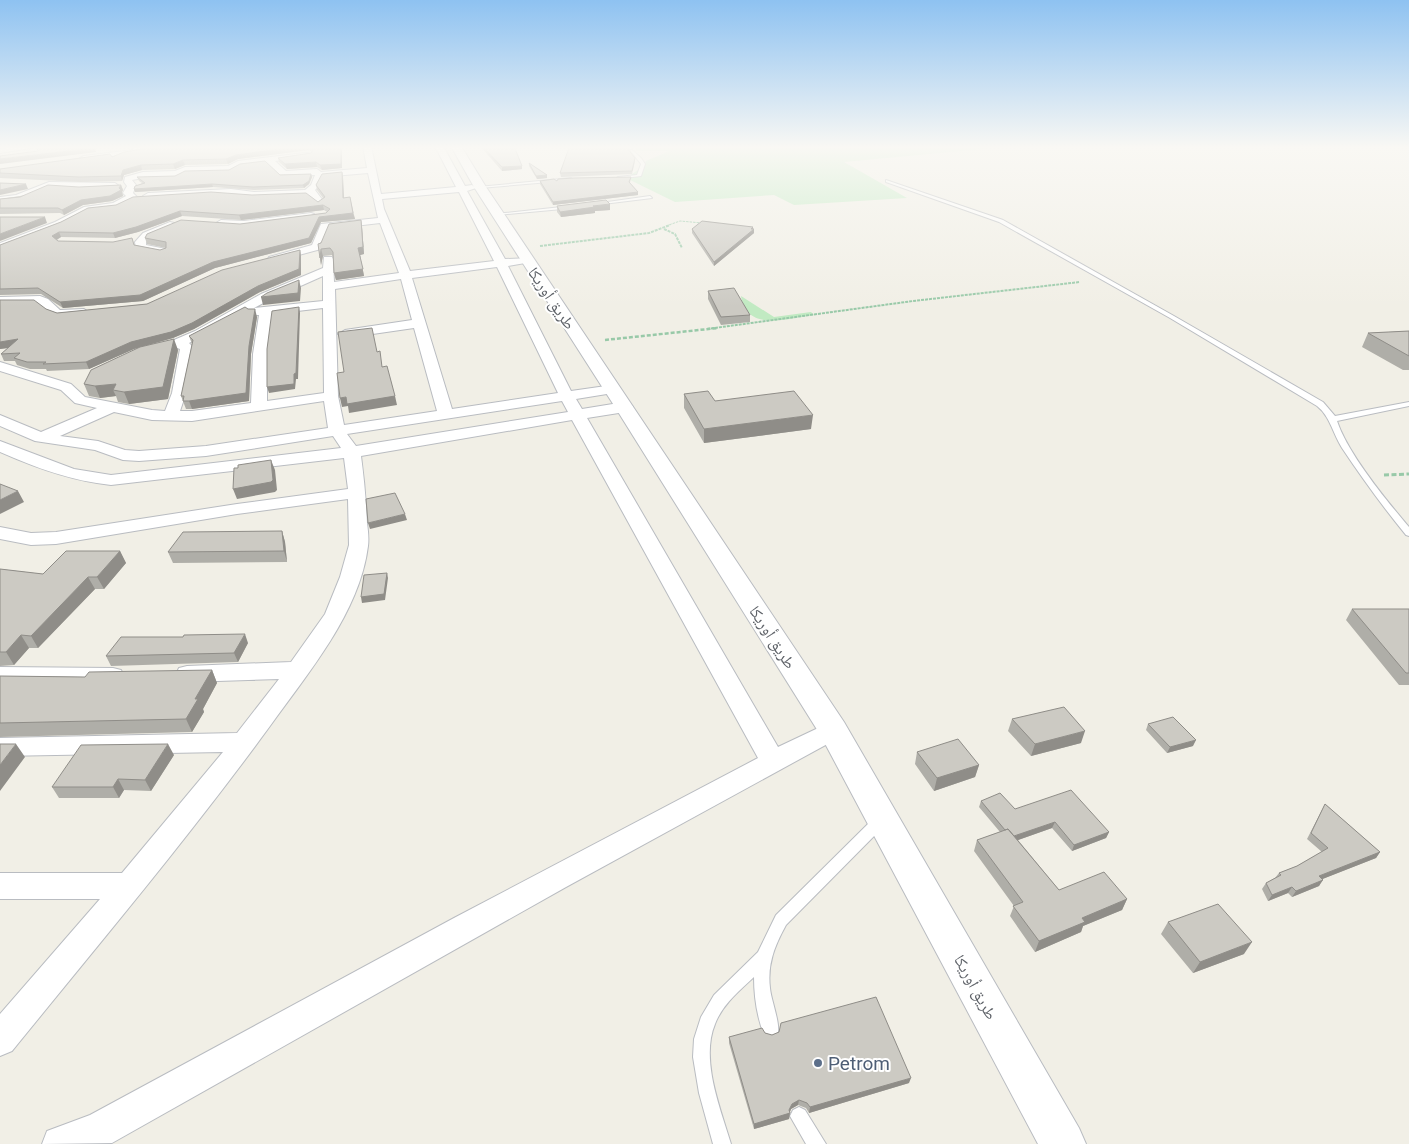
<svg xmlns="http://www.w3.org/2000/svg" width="1409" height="1144" viewBox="0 0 1409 1144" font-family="Roboto,'Noto Naskh Arabic',sans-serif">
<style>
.green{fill:#c1eac2}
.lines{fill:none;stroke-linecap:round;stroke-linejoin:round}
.service-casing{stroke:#b9bcc1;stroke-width:2}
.minor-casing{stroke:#b9bcc1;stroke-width:2}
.tertiary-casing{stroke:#b9bcc1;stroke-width:2}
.path-far3{stroke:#98c9a8;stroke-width:1;stroke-dasharray:2.5 1;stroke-linecap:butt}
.path-far2{stroke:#98c9a8;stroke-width:2;stroke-dasharray:3 1;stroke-linecap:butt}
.path-far1{stroke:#98c9a8;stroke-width:2.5;stroke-dasharray:4 2;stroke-linecap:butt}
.path{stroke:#98c9a8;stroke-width:3;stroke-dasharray:5 2.5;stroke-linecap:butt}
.service{fill:#fff;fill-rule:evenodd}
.minor{fill:#fff;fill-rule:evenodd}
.tertiary{fill:#fff;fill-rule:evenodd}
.wall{fill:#afaea8;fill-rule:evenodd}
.shaded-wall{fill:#8f8d88}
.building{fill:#cccac3;stroke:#8f8d88;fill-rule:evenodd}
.service-dot{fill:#5c6f8a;stroke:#fff;stroke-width:2}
.labels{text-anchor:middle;stroke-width:4;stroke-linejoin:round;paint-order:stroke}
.street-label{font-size:16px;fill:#5e6268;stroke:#fff}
.near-service-label{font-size:19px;fill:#4e5e75;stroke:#fff;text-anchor:start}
</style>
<rect width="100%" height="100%" fill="#f1efe6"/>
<!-- green -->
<path class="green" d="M633,146H1015L844,162L907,198L794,205L774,195L675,202L626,178L644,166L646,161L669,151H637Z
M741,296L774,317L811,312L814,315C787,318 747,333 741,296Z"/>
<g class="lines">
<!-- service casing -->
<g class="service-casing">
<path id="service" d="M630,150H632L641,158L645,164L641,176L616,179L618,177L637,175L641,164Z
M571,178L573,180L480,188L478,187Z
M886,180L1003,220L1174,316L1323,402L1335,416L1409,402V406L1337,421C1348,454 1386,500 1409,527V536L1406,535C1383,507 1362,478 1342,448C1333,434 1330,416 1317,406L1170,318L999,222L886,182Z
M650,196L652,198L595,205L593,204Z
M571,206L573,208L497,215L495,214Z
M880,815L885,817L887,821L885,825L786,925C775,945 767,964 770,988C771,1001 782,1026 777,1037L771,1039L765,1037C757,1018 754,997 754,977C739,991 722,1005 715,1024C700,1060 721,1110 731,1144H713L699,1093L693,1057L694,1039L701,1017L714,995L758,952L776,915L875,817Z
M799,1107L805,1110L826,1144H806L790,1116L793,1110Z"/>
</g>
<!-- minor casing -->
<g class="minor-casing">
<path id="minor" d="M17,146H43L0,153V149Z
M135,146H143V150L134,154L84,160L80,158L84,156L133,150Z
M363,146H371L381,194L456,187L435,146H443L465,186L472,185L476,188L467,191L505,259L531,258L533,260L531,262L508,266L571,391L613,385L618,386L620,389L618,392L613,393L576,399L582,409L625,402L630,404L633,407L630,410L625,412L587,418L778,747L833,721L842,724L845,730L842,736L566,887L112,1143L42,1144L47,1131L90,1115L454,918L758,758L572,420L361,456C364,478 366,500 367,523C368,530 369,539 368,546C360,612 308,673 270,726C189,837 99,944 12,1051L0,1056V1014L100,899H0V873H122L223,752L0,756V738L237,733L279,679L187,682L179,680L176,674L179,668L187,666L291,662L325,614L340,577L349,545L348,499L237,514L56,544L31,545L0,539V527L31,533L56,532L237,504L348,489L344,458L111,485C72,481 36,468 0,452V441L74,469L111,475L341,448L333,436L206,456L139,461L123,460L95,450L35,441L0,426V415L41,432L97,408L75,403L61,390L0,371V362L71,384L85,397L152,410L165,411L172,393L180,349L177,348L151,355L146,354L144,351L146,348L174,340L195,331L261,294L323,268L324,257H332L333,259L334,282L399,273L380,223L329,229L321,249L273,262L268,259L269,257L312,245L321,224L378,218L368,173L322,177L319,186L315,190L324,202L319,205L308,196L254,198L231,195L148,199L143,196L148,193L231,189L254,192L305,190L311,185L315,175L281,176L266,162L240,165L230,171L186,172L176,177L143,178L132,180L136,185L133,193L137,197L118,208L89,212L63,226L0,250V243L55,222L84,207L113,203L126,196L123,193L127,186L124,182L125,177L143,172L175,171L185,167L228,166L238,161L305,153H308V157L275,161L286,171L317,169L321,172L367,168ZM459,192L494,261L410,271L384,209L382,199ZM497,267L558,393L452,409L412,278ZM323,276V301L254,308L269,300ZM401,279L412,320L345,330L338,334L345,338L414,328L437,411L344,425L338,396L335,289ZM323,308L324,393L267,401V354L272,314ZM248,312L250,315H259L253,354L251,403L192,411H180L186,393L194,348L189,343ZM324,401L328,428L206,446L139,451L125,450L98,441L60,436L114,412L152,420L192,421ZM562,401L568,412L356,446L347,434Z
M49,182L115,183L119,186L115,189L50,188L21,200L0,203V197L16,195Z
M311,213L314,214V218C299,222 226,232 216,223L221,220L244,221Z
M170,222L174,223V227L154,234L146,242V245L166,249L167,251L166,253L136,249L135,242L143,233Z
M40,296L48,299L60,310L84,309L90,313C82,321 60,320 50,315C45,313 42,307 38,304L0,305V297Z
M0,667L113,668L121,670L124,676L121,682L113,684L0,683Z"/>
</g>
<!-- tertiary casing -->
<g class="tertiary-casing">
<path id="tertiary" d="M451,146H461L486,187L844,722L1079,1128L1086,1144H1038L821,736L615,407L474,187Z"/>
</g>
<!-- path-far3 -->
<path class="path-far3" d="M666,226L680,221L702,223"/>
<!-- path-far2 -->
<path class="path-far2" d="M664,229L675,234L682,248
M540,246L649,233L670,225
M707,329L913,301L1080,282"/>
<!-- path-far1 -->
<path class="path-far1" d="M605,340L718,328"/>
<!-- path -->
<path class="path" d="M1384,475L1409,474"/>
<!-- service -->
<use href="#service" class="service"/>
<!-- minor -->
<use href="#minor" class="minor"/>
<!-- tertiary -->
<use href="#tertiary" class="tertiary"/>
</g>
<!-- wall -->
<path class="wall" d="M161,146H342V168L322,170L317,167L287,169L279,162L278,158L311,153L312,152L309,150L238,159L228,164L185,165L175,169L142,170L124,175L122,181L81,182L0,178V169L112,157Z
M480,146H514L522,169L502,171Z
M635,158V161L632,174L561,177L560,173Z
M529,163L547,175V178L537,179L529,166Z
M342,172L343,177L344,198L350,197L355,219L321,222L311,243L215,268L143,301L63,308L41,294L0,295V245L61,222L88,208L318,202L323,198L317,190L316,185ZM324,210L327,212L326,213L240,224L145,238L147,244L166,248L160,250L135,245L58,241L57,240L61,237L115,238L138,232L182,216L241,220Z
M311,174L312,177L309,184L304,188L254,190L213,187L135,192L134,189L142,183L139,181L137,177Z
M631,177L630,183L638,192V195L553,205L540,184V181H557Z
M121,185L123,190L122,192L123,196L112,201L83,205L64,215L60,213L0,214V199L79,187Z
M610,204V210L595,211V213L561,217L557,212V206Z
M361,220L362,227L364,254L360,255L364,276L336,280L334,273L333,257L332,255L323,256L321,265L318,244Z
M753,227V229H754V233L714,266L692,233V229Z
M300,250L301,256V275L260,292L194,329L173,338L134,349L89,369L47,371L46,369H30L17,365L15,361H4L1,354L8,348L0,349V300L46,309L57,313L147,304Z
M708,291L750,315V322L721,325L708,299Z
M257,317L251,354L249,401L192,409H186L181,396L192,344L189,336Z
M1409,331V370H1403L1362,347L1368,333Z
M178,350L168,399L129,404L118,402L116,396L100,398L89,396L84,384Z
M684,394L715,401L811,429L704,443L684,408Z
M282,531L285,542L287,562L173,563L168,552Z
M120,551L126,563L104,589H95L38,648H29L14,665L0,666V569L43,574Z
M1352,609H1409V685H1399L1346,620Z
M183,637L248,643L238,662L111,666L106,656Z
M212,670L217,683L203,709L204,712L192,732L0,737V676L85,677Z
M1012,719L1081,743L1031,756L1008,731Z
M1148,724L1193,746L1167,753L1146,730Z
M917,752L979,765L975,777L934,791L915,764Z
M174,755L151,791L124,790L119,798H59L52,787Z
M981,801L1109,832L1106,838L1072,851L1052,828L1018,840L1059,890L1127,899L1122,910L1083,926L1081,932L1035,952L1010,916L1014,906L974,851L977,840L1000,832L979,807Z
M1325,804L1380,852L1376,858L1322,879L1319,886L1292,897L1288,893L1268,901L1262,889L1266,883L1275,878L1279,873L1297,866L1322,852L1307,839Z
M1168,922L1244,954L1193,973L1161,934Z
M779,1032L909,1083L809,1113L806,1108L798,1105L791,1109L790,1112L789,1119L754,1129L729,1043V1037L765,1033L772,1035Z"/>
<!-- shaded-wall -->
<path class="shaded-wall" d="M302,146H308L309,150L238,159L228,164L226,159L236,155Z
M341,146H342V168L322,170L320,165Z
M95,148L96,152L0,164V159Z
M183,160L185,165L175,169L173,164Z
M316,162L317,167L287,169L285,164Z
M141,165L142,170L124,175L122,181L121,176L123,170Z
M522,166V169L502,171V167Z
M342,172L343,177L344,203L343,198Z
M311,174L312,177L309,184L304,188L303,185Z
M547,175V178L537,179L536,176Z
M26,184L28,189L0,195V190Z
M212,184L213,187L135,192L134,189Z
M121,185L123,190L122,192L123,196L112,201L83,205L64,215L62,210L81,200L119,188Z
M638,192V195L553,205V202Z
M610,204V210L595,211V213L561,217L560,212L593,206Z
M323,205L324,210L241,220L239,215Z
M180,211L182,216L138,232L115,238L113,233Z
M353,213L355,219L321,222L311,243L215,268L143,301L63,308L60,302L213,262L319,217Z
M45,217L47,223L0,241V234Z
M361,220L362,227L364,254L360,255L364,276L336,280L334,273L358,248Z
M753,227V230L754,229V233L714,266V262Z
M59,232L61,237L54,241L52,236Z
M321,249L323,256L321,265L320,258Z
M300,250L301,256V275L260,292L194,329L173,338L134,349L89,369L86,362L131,342Z
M299,280L301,288L300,301L263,305L261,297Z
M299,307L300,313L298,379H296L295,389L269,393L267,387Z
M255,309L257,317L251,354L249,401L192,409L189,401L249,346Z
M18,339L22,346L0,349V342Z
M174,339L178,350L168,399L129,404L124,392Z
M116,384L113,390L116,396L100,398L95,386Z
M395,396L397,405L349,413L348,406L342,407L340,398L346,397Z
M813,415L811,429L704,443V429Z
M271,460L275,470L277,490L275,492L237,499L233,489Z
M18,491L24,502L0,514V500Z
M405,514L407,520L370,529L368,523Z
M282,531L285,542L287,562L284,551Z
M120,551L126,563L104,589L97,577Z
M387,573L388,578L385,600L362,603L361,597Z
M88,577L95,589L38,648L31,636Z
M245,634L248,643L238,662L234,653Z
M21,635L29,648L14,665L6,652Z
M212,670L217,683L203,709L204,712L192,732L186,719L195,699Z
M1085,731L1081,743L1031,756L1035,744Z
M1196,740L1193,746L1167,753L1170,747Z
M16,744L25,757L0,791V765Z
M168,744L174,755L151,791L145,780Z
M979,765L975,777L934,791L937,778Z
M118,779L124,790L119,798L113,787Z
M1055,822L1052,828L1010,843L1012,837Z
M1109,832L1106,838L1072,851L1074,845Z
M1380,852L1376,858L1315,882L1319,876Z
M1323,880L1319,886L1292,897L1296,891Z
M1292,887L1288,893L1268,901L1272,895Z
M1127,899L1122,910L1083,926L1081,932L1035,952L1039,941L1082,918Z
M1252,942L1244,954L1193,973L1200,962Z
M911,1078L909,1083L809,1113L810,1107Z
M799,1100L798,1105L791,1109L789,1114L790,1113L789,1119L754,1129V1124L789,1110L792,1104Z"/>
<!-- building -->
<path class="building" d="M36,146H62L63,148L75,146H93L95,148L0,159V156L38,151Z
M161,146H302L236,155L226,159L183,160L173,164L141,165L123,170L121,176L79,177L0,173V169L110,154L112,157L124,152Z
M309,146H341V164L320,165L316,162L285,164L278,158L311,153L314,149Z
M482,146H514L522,166L502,167Z
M623,147L627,148L635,158L632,171L560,173L569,148Z
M265,161L280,175L311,174L309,181L303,185L253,187L212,184L134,189L135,186L145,183L137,177L175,176L185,171L229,170L240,164Z
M529,163L547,175L536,176Z
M342,172L343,198L350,197L353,213L319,217L309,238L213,262L140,295L60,302L38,288L0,289V245L61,222L88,208L116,205L133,197L211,192L252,195L306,193L318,202L325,197L316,185L322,174ZM323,205L330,209L326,213L240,224L181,220L147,234L145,238L166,242V248L160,250L134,245L132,238L113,242L58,241L52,236L59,232L113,233L136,227L180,211L239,215Z
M631,177L629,182L638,192L553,202L540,181L554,179L557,181L558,179L574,178Z
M0,183L26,184L0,190Z
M48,185L79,187L121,185L119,188L121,190L110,196L81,200L62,210L58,208H0V199L20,197Z
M606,200L610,204L593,206L595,207L560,212L557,206Z
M0,217H45L0,234Z
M361,220L363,247L358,248L363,269L334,273L333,252L330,248L321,249L320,258L318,244L321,243L329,224Z
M702,221L753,227L751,229H754L714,262L692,229Z
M300,250L299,269L258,286L192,323L171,332L131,342L86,362L43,364L46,362H27L14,358L20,353L1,354L18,339L0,342V300H34L46,309L57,313L147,304L222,270Z
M299,280L298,293L261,297L267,293Z
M734,288L750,315L721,317L708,291Z
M245,307L248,309H255L249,346L246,393L189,401H183L184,396H181L193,340L189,336Z
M299,307L296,373L294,374V384L267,387V349L272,311Z
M372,328L377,352L380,351L382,367L387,366L395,396L347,404L346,397L340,398L337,373L344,372L338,332Z
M1409,331V356L1368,333Z
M174,339L163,387L124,392L113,390L116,384L95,386L84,384L91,370L140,347Z
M708,391L715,401L794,391L813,415L704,429L684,394Z
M271,460L273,480L271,482L233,489L234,468H238V465Z
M0,484L18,491L0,500Z
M395,493L405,514L368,523L366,499Z
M282,531L284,551L168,552L183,532Z
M66,551H120L97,577H88L31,636L21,635L6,652H0V569L43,574Z
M387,573L384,594L361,597L364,575Z
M1352,609H1409V673H1406Z
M245,634L234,653L106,656L121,637H183L184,635Z
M212,670L195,699H198L186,719L0,723V676L85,677L89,672Z
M1064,707L1085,731L1035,744L1012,719Z
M1173,717L1196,740L1170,747L1148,724Z
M958,739L979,765L937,778L917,752Z
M0,744H16L0,765Z
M168,744L145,780L118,779L113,787H52L81,745Z
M1071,790L1109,832L1074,845L1055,822L1014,836L1008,829L1005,830L981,801L1000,793L1015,809Z
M1325,804L1380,852L1319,876L1323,880L1296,891L1292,887L1272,895L1266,883L1281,875L1279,873L1297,866L1328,848L1311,833Z
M1008,829L1059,890L1104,872L1127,899L1082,918L1085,922L1039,941L1013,906L1023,902L977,840Z
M1218,904L1252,942L1200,962L1168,922Z
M876,997L911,1078L810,1107L807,1103L799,1100L792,1104L789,1110L790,1113L754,1124L729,1037L762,1028L765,1033L772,1035L779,1032L781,1023Z"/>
<!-- sky -->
<linearGradient id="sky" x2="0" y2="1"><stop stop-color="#8ec2f1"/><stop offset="0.48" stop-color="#f9f8f4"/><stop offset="1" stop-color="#f9f8f4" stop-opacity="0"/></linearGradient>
<rect width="1409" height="307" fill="url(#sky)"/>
<!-- markers -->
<circle class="service-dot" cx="818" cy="1063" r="5"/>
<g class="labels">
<!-- street labels -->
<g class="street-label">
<text transform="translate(552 298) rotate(56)" y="6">طريق أوريكا</text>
<text transform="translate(773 637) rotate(57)" y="6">طريق أوريكا</text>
<text transform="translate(976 987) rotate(61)" y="6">طريق أوريكا</text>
</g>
<!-- near-service labels -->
<g class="near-service-label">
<text x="828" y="1070">Petrom</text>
</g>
</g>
</svg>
